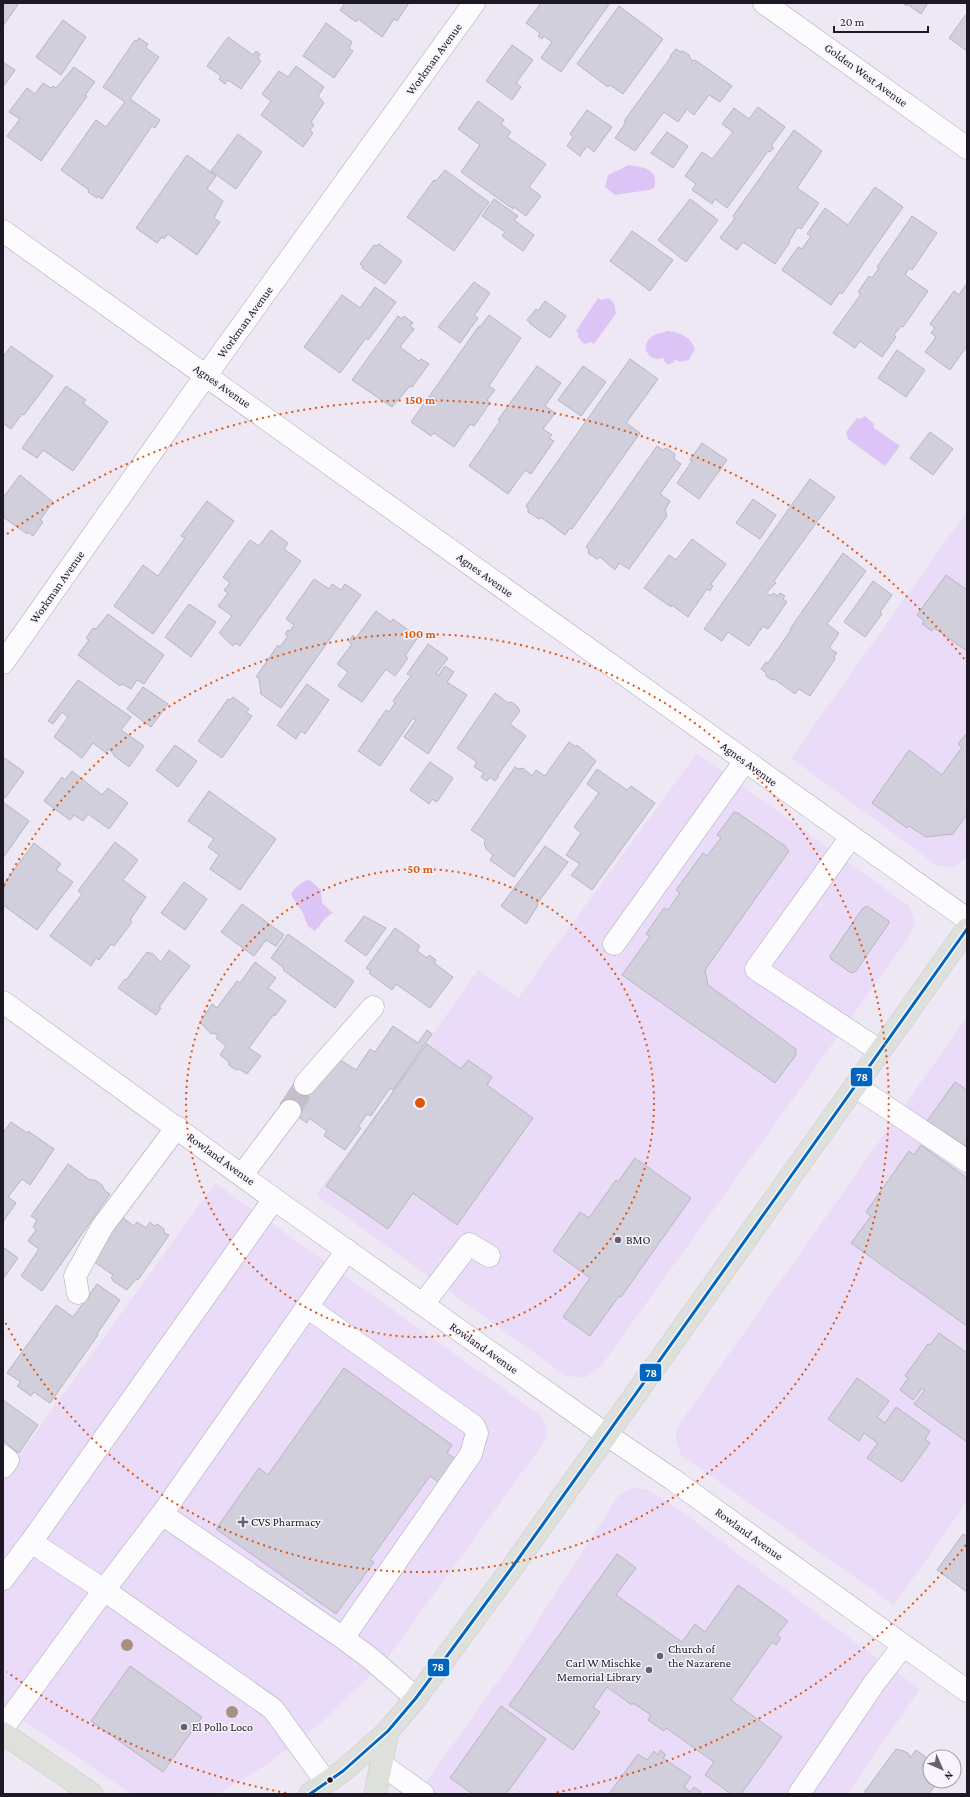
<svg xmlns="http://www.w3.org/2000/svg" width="970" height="1797" viewBox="0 0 970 1797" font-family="'Crimson Pro',serif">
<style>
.built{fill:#eadcf9}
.water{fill:#dcc5f6}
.building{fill:#d1cfdc;stroke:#b8b4c1}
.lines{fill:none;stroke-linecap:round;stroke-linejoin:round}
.minor-tunnel{stroke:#c4becb;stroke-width:22;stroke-dasharray:22 11;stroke-linecap:butt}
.minor-casing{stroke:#aba5b2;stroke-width:23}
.major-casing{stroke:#ccc9cf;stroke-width:23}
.minor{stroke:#fcfcfe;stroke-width:22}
.major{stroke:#dee0db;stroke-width:22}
.bus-1-casing{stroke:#f7f4fb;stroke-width:6}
.bus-1{stroke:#0065bd;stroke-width:3}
.tree{fill:#a79080}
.ring{fill:none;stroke:#de560d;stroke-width:2;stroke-dasharray:2 4}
.poi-dot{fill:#67616e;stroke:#f7f4fb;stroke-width:1.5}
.bus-dot{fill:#1e1825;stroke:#f7f4fb;stroke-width:1.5}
.labels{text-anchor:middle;stroke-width:3;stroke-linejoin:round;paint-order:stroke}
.street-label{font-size:12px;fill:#1e1825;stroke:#f7f4fb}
.poi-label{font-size:12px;fill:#1e1825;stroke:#f7f4fb;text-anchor:start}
.centre{fill:#de560d;stroke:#f7f4fb;stroke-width:2}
.ring-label{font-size:12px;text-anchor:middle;font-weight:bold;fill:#de560d;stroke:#f7f4fb;stroke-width:3;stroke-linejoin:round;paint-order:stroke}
.line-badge{stroke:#f7f4fb;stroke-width:1.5}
.badge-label{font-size:11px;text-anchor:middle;font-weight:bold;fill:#fff}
</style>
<rect width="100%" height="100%" fill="#eee8f5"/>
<!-- built -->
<path class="built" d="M967,511V858L951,868L936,865L791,758Z
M697,753L910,907L915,922L909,937L602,1365L585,1378L566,1376L316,1195L393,1091L478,970L518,998Z
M967,1017V1502L894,1605L681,1455L676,1442V1429Z
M215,1183L539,1414L547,1426V1438L386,1660L323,1721L266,1765L218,1794H131L3,1707V1478Z
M632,1488L645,1489L676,1507L863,1648L920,1689L847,1794H418L508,1667L619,1495Z"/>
<!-- water -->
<path class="water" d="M629,165C644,168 659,168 654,188L649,190L615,195L605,187L608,175Z
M598,298L601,300L608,298C613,301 615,304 615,310L617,312L594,344L591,342L584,344L578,337V333L576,331Z
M667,331C680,332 691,337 695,349L689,360L680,362L674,359V362L668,365L664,361V358C651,363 639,349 650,338C655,333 661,334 667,331Z
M865,416L874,424V428L900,446L885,466L848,439L846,432L857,418L860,419Z
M310,880L321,890L322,903L333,913C321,919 322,926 314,931L308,926L303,913L293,898L291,893C297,887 301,881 310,880Z"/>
<!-- building -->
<path class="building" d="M3,3H19L3,26Z
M345,3H409L397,21L394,19L382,37L358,19L356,22L340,10Z
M541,3H610L561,72L541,58L552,42L544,36L542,39L538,36L540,33L526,23Z
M903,3H928L921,14L907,4L906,6Z
M619,6L663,39L623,94L610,85L608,87L577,64Z
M967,13V51L949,38Z
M63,20L86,37L61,75L36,57Z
M326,23L352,42L349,48L353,51L334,78L303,56Z
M228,37L253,55L256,51L260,54L258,58L261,61L241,89L228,80L225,84L219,79L221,76L207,66Z
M139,38L148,44L146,48L159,57L130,99L160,120L155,128L152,126L102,199L98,196L97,198L88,192L89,190L61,170L96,120L106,127L125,102L103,87L135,40L137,41Z
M512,45L533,60L516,83L521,87L512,100L486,81Z
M676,49L681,52L683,51L689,55L690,58L693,61L695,60L732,86L720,102L709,95L694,115L687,109L678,122L664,112L635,151L615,138L626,122L624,121L671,57L670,56Z
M3,62L15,70L3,87Z
M296,66L324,87L318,96L324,103L311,122L314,125L310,130L313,133L303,147L261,115L271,101L262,94L279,71L288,77Z
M74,67L95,82L85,95L87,96L41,161L7,136L20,119L9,112L27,88L35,94L43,83L51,88L53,86L56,88Z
M478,101L504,120L501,124L511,132L507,137L546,164L529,187L541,196L526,216L514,207L513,209L461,172L480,145L458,129Z
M758,107L785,127L771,146L774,148L770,152L768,151L727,208L715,199L712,204L692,190L696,184L685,176L702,152L712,159L733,132L722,124L734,108L749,119Z
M587,110L612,127L594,152L587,146L580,156L567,146L573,137L570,134Z
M794,130L822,151L797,188L819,203L801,229L798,227L789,241L790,242L775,264L743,242L737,250L720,238L735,218L733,216Z
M667,132L688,146L673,168L651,153Z
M238,134L262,152L236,189L211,171Z
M187,155L216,176L207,189L223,201L214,218L220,222L197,255L168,234L164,239L162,237L157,243L136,228Z
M445,170L489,202L454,251L407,217L434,180L436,181Z
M875,187L903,207L842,294L840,292L831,305L782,270L798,247L802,249L811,236L807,234L825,208L848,225Z
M494,199L518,216L514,220L534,235L523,251L502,236L505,232L482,216Z
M690,199L718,220L686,262L658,240Z
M912,216L937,233L912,270L909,268L905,275L928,291L903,327L901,326L894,335L896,337L882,357L860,341L855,348L833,333L861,294L858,292L869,276L872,278L879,268L877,267Z
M632,231L673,260L650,291L610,261Z
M379,244L402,261L385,284L362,268L363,266L360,264L374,245L377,246Z
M474,282L490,293L474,316L478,318L460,343L438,327Z
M967,283V346L950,370L925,352L936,337L931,333L935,328L930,324L954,291L959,295Z
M375,287L396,302L368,340L366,338L340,373L304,347L342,295L360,308Z
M545,301L566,316L550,338L529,323L530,322L527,320L536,309L538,311Z
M489,315L521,338L489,386L495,390L487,400L490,403L474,426L470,424L454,447L434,433L431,436L411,422L479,326L480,327Z
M398,316L402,319L404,316L413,323L410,326L414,329L400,347L419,361L421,359L429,364L412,387L410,386L392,407L352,380Z
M11,346L53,376L24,415L22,414L11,429L3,423V357Z
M897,350L925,370L906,397L878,378Z
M630,359L658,379L626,423L640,433L572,529L570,528L565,535L542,518L539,519L528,512V508L526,506Z
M537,366L561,383L545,406L555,413L543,429L552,435L549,438L554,441L531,474L525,470L508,494L469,466L500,421L498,420Z
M583,366L606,382L581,416L558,400Z
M66,386L86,400L83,403L108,422L73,471L43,450L37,458L22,448Z
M930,432L953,449L933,475L910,458Z
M702,443L727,460L699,499L677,483L692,461L690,460Z
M657,446L663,450L666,448L675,454L674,459L681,464L660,494L670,501L665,510L667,516L629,569L619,563L615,570L600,557L597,559L588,553L589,549L586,547Z
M20,475L53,502L40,520L43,522L33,536L28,532L27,534L3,517V498Z
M810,479L835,497L774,581L776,583L766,593L771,596L773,593L778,596L780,593L785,596L783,599L787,602L768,629L763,626L749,646L728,632L722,641L704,629Z
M753,499L776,515L760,539L736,523Z
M207,501L234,521L153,634L114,606L143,565L158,576L185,538L181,536Z
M271,530L288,543L284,549L301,561L240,646L235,643L233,646L219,633L232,616L218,606L228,593L224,590L230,583L223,577L250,540L259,546Z
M692,539L726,564L711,584L713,586L710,591L707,589L688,617L672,605L671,607L644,588L669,555L676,560Z
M843,553L866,571L827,624L839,633L829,648L837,653L834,657L835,659L810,696L799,689L795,694L774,679L772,680L766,676V673L761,669L766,662L768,663L791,630L790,629Z
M946,575L967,590V651L934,628L932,631L922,624L924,621L917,615Z
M314,579L329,589L332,584L341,590L345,584L361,595L281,708L261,694L259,678L256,677L278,645L280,647L288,636L285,634L288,630L290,631L294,625L286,619Z
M873,581L892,595L880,612L882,614L865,637L844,622Z
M189,604L216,622L191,657L165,637Z
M376,611L391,622L393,619L418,637L405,656L408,658L395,676L386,669L362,702L338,686L348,672L337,664L352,644L349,642L353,635L356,638Z
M108,614L164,655L144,684L137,680L131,689L122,684L120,686L78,655L89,640L86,638L93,628L96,629Z
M428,644L448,658L436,674L438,676L445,666L454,672L447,682L467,695L428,754L404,737L416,720L413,718L380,766L358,751L386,710L389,712L395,703L393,701L411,676L407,674Z
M78,680L131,717L121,730L144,746L129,767L113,755L114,754L108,749L106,753L93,743L82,758L54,737L68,717L62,712L53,724L48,721Z
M307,684L329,700L305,734L301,731L296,739L277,725Z
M143,687L168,704L151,727L127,709Z
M495,693L508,703L511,702L517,706L520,711L510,724L526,736L498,775L499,776L495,781L490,777L487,781L481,777L484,773L474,767L477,762L457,748Z
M233,697L249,709L246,712L252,716L222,758L198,741L228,699L230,700Z
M967,733V814L953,834L926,837L909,826L907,828L872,803L909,750L942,775L962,747L958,744Z
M569,742L576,747L577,745L596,761L514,877L490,860L493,855L486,849L484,842L486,840L471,830L515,767L518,769L523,768L532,776L536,770L545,776Z
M175,745L197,761L178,787L156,770Z
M3,757L24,772L5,798L3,796Z
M430,762L453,778L437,802L432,799L429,804L410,790Z
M597,769L627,790L631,786L655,803L592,890L571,875L580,864L566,855L581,833L574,827L599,793L587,784Z
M72,771L102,795L108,788L128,803L109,829L88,814L83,821L74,815L70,820L44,801L62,777L65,780Z
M209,791L276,839L240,890L210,869L219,855L208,847L214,839L188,821Z
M3,802L29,821L3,858Z
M734,812L738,813L785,846L789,851L705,970L708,985L796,1049V1055L775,1083L622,975L650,936L646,934L664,908L668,910L680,893L676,890L703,853L707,856L721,838L717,835Z
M115,842L138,860L123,880L146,897L130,920L132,922L114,946L111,944L99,960L96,958L91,966L50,936L82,894L78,891Z
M34,843L61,864L56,870L73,882L37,930L3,905V890L5,887L3,885Z
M545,846L568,862L537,904L538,905L526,924L501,906Z
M184,882L207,899L185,930L161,913Z
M242,904L284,935L276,946L266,940L254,956L221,932Z
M867,906L889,921V923L856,971L851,973L831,959L830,956L862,909Z
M364,916L386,928L366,956L345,941Z
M395,928L420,946L417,951L427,958L429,955L436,960L434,963L453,977L430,1008L396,984L392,990L369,973L371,971L366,968Z
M288,934L354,981L335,1008L283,970L284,968L271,958Z
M169,950L190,966L159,1007L161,1008L156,1015L118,988L125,979L126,980L147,952L153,954L161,962Z
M255,962L276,978L268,988L286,1001L275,1016L274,1014L249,1048L261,1056L247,1074L239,1069L236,1070L229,1065V1062L220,1055L226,1046L216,1038L218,1036L214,1033L211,1034L200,1022L212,1004L217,1008L237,981L240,983Z
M393,1026L418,1043L427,1030L432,1034L393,1090L390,1088L371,1116L367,1114L358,1127L361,1128L345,1150L324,1136L327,1131L309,1118L307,1123L280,1104L298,1078L333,1055L356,1070L370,1049L375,1052Z
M427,1044L461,1069L468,1060L492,1077L487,1085L533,1118L457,1225L413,1193L388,1229L326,1186Z
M955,1082L967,1090V1147L927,1121Z
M11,1122L27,1133L28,1131L54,1149L30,1185L22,1179L8,1197L16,1203L3,1222V1133Z
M921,1145L967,1178V1326L851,1243L871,1216L866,1212L909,1151L914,1155Z
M635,1158L691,1198L621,1297L619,1296L590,1336L563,1317L590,1278L553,1251L580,1212L589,1218L616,1180L618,1182Z
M68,1164L90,1180H95L102,1185L105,1191L110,1194L42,1291L21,1276L39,1249L28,1241L36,1230L33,1227L37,1220L31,1216Z
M120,1216L134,1226L137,1222L146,1228L150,1222L155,1226L157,1224L164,1229V1233L169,1235L138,1280L136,1279L127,1290L113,1281V1280L111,1278L113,1275L90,1259Z
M3,1247L18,1258L3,1279Z
M97,1284L120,1300L97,1334L98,1335L50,1403L34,1392L31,1396L17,1386L21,1382L7,1373L56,1305L73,1317Z
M939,1333L967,1353V1442L914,1404L925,1390L922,1388L913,1400L900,1390L908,1378L905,1376L928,1344L930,1345Z
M344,1368L452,1445L447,1453L471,1470L454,1493L430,1476L370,1560L374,1562L336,1614L216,1529L259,1468L268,1475Z
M857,1378L889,1401L877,1417L885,1423L896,1407L930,1431L925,1439L930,1443L902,1482L867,1458L878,1443L864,1433L859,1441L828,1419Z
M3,1400L38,1425L19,1453L3,1441Z
M963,1534L966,1536L967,1535V1592L937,1570Z
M617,1554L636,1568L616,1595L682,1642L695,1624L705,1632L738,1585L788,1621L777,1635L781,1638L776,1645L772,1642L731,1700L782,1737L741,1794H731L705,1775L714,1762L666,1728L664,1731L648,1720L651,1715L633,1703L632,1705L607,1687L593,1707L600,1712L573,1750L509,1705Z
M130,1666L202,1717L163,1772L91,1721Z
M501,1706L546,1739L506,1794H473L450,1778Z
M896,1749L904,1751L909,1754L910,1758L916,1750L927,1758L921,1768H927L930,1770V1781H938L929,1794H863Z
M660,1750L666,1755L663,1758L691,1777L684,1787L690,1792L694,1787L701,1792L699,1794H609L638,1754L647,1760L654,1751L658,1755Z"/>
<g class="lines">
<!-- minor-tunnel -->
<path class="minor-tunnel" d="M290,1111L305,1084"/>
<!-- minor casing -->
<g class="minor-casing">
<path id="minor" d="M764,3L967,148
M3,231L967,919
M3,663L189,399L474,3
M851,837L756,969L880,1051
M614,944L745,761
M3,1002L274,1199L607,1435L672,1479L967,1691
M305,1084L373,1007
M855,1086L967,1161
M242,1175L290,1111
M347,1250L162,1514L343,1638L370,1658L416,1698
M78,1293L75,1276L102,1227L177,1127
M423,1304L469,1244L489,1256
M307,1307L474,1426L477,1433L471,1454L343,1638
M3,1456L8,1460L3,1467
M162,1514L104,1590L273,1709L326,1782
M31,1542L274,1199
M3,1579L31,1542L104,1590L3,1728
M381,1764L423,1794
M799,1794L875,1682L903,1646"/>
</g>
<!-- major casing -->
<g class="major-casing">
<path id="major" d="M3,1733L92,1794
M310,1794L343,1771L388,1731L416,1698L511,1569L967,929
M375,1794L388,1731"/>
</g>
<!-- minor -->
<use href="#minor" class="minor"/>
<!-- major -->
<use href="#major" class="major"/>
<!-- bus-1 casing -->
<g class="bus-1-casing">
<path id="bus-1" d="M310,1794L343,1771L388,1731L416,1698L511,1569L967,929"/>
</g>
<!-- bus-1 -->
<use href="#bus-1" class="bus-1"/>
</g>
<!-- trees -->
<g class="tree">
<circle cx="127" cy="1645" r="6"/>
<circle cx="232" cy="1712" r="6"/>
</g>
<!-- distance rings -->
<g class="ring">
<circle cx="420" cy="1103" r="234"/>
<path d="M4 886A469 469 0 1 1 4 1320"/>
<path d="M966 1545A703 703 0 0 1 554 1793M286 1793A703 703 0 0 1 7 1672M7 534A703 703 0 0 1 966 661"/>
</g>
<!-- markers -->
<g class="poi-dot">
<circle cx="618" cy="1240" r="4"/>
<path d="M241 1516h4v4h4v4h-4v4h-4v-4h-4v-4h4z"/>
<circle cx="660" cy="1656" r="4"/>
<circle cx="649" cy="1670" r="4"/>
<circle cx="184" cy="1727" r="4"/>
</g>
<circle class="bus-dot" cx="330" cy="1780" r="3.5"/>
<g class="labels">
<!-- street labels -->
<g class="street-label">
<text transform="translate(434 59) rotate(-54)" y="4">Workman Avenue</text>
<text transform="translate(866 75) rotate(36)" y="4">Golden West Avenue</text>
<text transform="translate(245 322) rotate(-54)" y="4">Workman Avenue</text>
<text transform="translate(222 386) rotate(35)" y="4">Agnes Avenue</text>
<text transform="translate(485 575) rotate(36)" y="4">Agnes Avenue</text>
<text transform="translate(57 587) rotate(-55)" y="4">Workman Avenue</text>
<text transform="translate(749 764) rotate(36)" y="4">Agnes Avenue</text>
<text transform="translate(221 1159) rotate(36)" y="4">Rowland Avenue</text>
<text transform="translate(484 1348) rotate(35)" y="4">Rowland Avenue</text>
<text transform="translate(749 1534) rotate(36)" y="4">Rowland Avenue</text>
</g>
<!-- poi labels -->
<g class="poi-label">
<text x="626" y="1244">BMO</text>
<text x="251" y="1526">CVS Pharmacy</text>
<text x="668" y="1653">Church of<tspan x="668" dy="14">the Nazarene</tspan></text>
<text x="641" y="1667" text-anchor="end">Carl W Mischke<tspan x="641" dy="14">Memorial Library</tspan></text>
<text x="192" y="1731">El Pollo Loco</text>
</g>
</g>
<circle cx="420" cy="1103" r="6" class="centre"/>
<g class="ring-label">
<text x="420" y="404">150 m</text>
<text x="420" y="638">100 m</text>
<text x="420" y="873">50 m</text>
</g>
<g class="line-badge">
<rect x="850" y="1067" width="23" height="20" rx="4" fill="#0065bd"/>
<rect x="639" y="1363" width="23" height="19" rx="4" fill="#0065bd"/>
<rect x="427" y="1658" width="23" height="19" rx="4" fill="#0065bd"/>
</g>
<g class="badge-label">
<text x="862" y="1081">78</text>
<text x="651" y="1377">78</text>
<text x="438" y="1671">78</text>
</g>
<!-- border -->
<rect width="970" height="1797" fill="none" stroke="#1e1825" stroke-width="8"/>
<!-- north arrow -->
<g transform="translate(942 1769) rotate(135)"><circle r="19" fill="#f7f4fb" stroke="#a09ca5"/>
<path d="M0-3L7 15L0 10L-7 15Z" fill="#67616e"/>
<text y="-6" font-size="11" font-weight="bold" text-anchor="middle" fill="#1e1825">N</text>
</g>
<!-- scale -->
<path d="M834 26v6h94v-6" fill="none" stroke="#1e1825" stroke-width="2"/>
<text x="840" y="26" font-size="12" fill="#1e1825" stroke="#f7f4fb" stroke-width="3" paint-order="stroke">20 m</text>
</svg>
